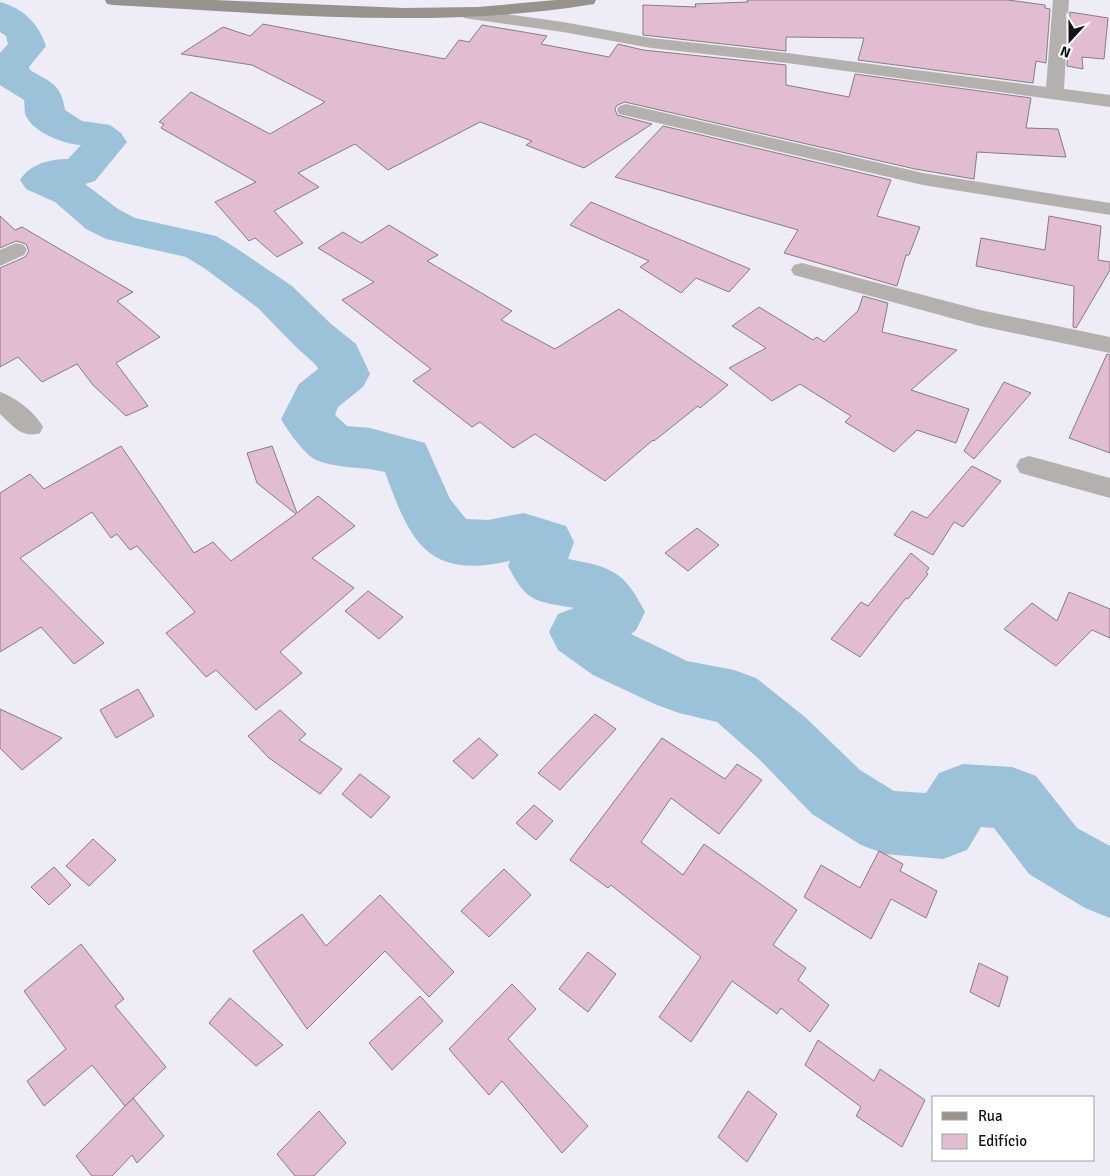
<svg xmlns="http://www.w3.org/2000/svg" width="1110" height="1176" viewBox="0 0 1110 1176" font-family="Signika,sans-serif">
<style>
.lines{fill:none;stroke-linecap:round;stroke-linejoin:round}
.river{fill:#9cc2d9;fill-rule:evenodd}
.building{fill:#e2bcd1;stroke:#877d82}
.street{fill:#b4b0ad;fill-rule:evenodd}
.secondary{fill:#98928d;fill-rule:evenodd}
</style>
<rect width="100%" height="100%" fill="#edecf7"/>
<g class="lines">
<!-- river -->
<path class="river" d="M0,2C23,8 39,24 46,46L29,67L30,70C51,83 61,83 65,110L82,121L110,125L121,133L127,142L95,181L85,184L118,209L135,218L216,236L236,248L292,286L330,323L356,344L370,374L363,387L338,407L335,415L347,426L370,428L425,443L450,499L466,519L488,520L524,513L566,526L574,542L568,559C612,567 624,571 645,612L636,630L631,634L687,661L734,670L756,678L805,717L860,770L894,791L926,793L939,773L963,764L1012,767L1036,776L1077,828L1110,846V918L1085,908L1029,874L994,828L981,827L967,850L943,859L885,854L861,845L812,814L759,759L717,722L679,713L657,705L593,675L558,650L549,632L558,614L574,608C535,601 527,603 508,566L510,561C427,580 410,541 385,472C362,466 337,469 316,460C304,454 288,431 281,419L299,384L318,369L316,365L296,347L258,308L204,268L186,257L106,239L86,229L55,202L26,189L20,180C30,164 50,159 68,159L81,145C64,144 34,133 26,116C24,112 25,105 24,100L0,85V53L8,44L6,36L0,32Z"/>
</g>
<!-- building -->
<path class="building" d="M747,0H1008L1045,5V8L1050,9L1046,63L1036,61L1033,83L858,60L864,38L786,37V51L643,35V5L696,7L695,4L748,2Z
M1070,12L1108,18L1104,59L1082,57L1083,69L1067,66Z
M263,24L445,59L459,40L469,42L482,25L547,36L541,44L609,57L618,44L643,50L786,65V85L849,97L855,74L1031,98L1026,128L1058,129L1066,157L977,152L974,179L915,169L625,102L617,105L615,109L617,115L652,124L584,168L526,145L532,141L480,122L388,170L355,144L298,173L319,187L274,211L303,243L277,257L255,238L249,241L215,202L256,182L161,128L164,124L159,122L191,92L270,134L325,102L252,65L181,54L223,27L250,36Z
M663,126L891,180L877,216L920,227L909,255H906L897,286L784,253L798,230L615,177Z
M591,202L750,269L729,292L696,278L681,293L640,267L649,261L570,225Z
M0,216L15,230L22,227L133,292L117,301L160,337L116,363L148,406L126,416L93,385L77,364L42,382L18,357L0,367V268L25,257L29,251L26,244L16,241L0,248Z
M1049,216L1101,226L1098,260L1110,262V270L1076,328L1073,327L1074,286L976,266L981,238L1045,250Z
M389,225L438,255L427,261L512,311L501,320L555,349L619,309L728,385L700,408L698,406L654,441L653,440L605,481L535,434L513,448L480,422L472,427L413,381L431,369L342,300L374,282L318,248L343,232L361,243Z
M863,296L888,303L882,332L957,350L911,390L969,409L956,443L917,430L894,452L845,422L851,416L800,384L772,401L729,368L766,348L732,326L759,307L813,340L817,337L824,342L858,311Z
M1107,354L1110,355V453L1069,438Z
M1004,382L1031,393L974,459L964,451Z
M121,446L194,553L213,542L231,561L296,514L257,483L247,453L272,446L297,513L318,496L355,526L312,558L354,588L280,652L302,673L256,710L216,670L206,677L166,633L195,612L137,546L130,550L117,534L111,538L92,512L20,558L104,643L74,664L41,627L0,652V493L30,474L44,489Z
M972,466L1001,481L963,527L954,522L933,555L894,535L912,511L927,518Z
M697,528L719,545L688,571L665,553Z
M911,553L929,568L926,572L928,574L908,599L906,598L860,657L831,639L861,602L868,606Z
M368,591L403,617L379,639L345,611Z
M1069,592L1110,609V638L1092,630L1056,666L1004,629L1032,603L1057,621Z
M138,689L154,716L116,738L100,710Z
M0,709L62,738L22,770L0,748Z
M280,710L306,734L299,740L342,769L320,794L269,758L248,736Z
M595,714L616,729L560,790L538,773Z
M479,738L498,755L473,779L453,761Z
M662,738L725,779L737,764L762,780L719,834L671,798L641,842L683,875L704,844L797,910L773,945L806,968L798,980L829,1005L810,1032L781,1008L777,1014L732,981L691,1042L659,1017L701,957L611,885L608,888L570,860Z
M360,774L390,797L371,818L342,794Z
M534,805L553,821L536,840L516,823Z
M93,839L116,860L89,886L66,866Z
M879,851L903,864L900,871L937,891L926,918L891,899L871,939L804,897L821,865L860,888Z
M54,867L71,885L49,905L31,887Z
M504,869L531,895L489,937L461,911Z
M380,895L454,972L429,997L385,951L307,1029L253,951L302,914L326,946Z
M81,944L124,999L115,1006L166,1067L125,1106L92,1065L44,1106L27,1081L66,1049L24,991Z
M588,952L616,974L588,1012L559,989Z
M979,963L1008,977L999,1007L970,992Z
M512,984L536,1009L508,1039L588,1126L562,1153L502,1081L489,1095L449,1049Z
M420,996L443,1021L392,1070L369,1043Z
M230,998L283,1045L256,1066L209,1023Z
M818,1040L874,1081L880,1069L925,1100L902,1147L856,1116L861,1107L805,1065Z
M748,1091L777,1114L747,1162L718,1137Z
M133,1098L164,1136L137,1163L132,1155L112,1176H92L76,1156Z
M319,1111L346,1143L314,1176H295L277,1154Z"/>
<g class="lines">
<!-- street -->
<path class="street" d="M1053,0H1069L1064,89L1110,95V107L787,63L651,48L563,32L470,19L464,18L461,14L464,10L470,9L563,22L651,38L787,53L1046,87Z
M626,104L923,173L1110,203V215L923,185L619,114L617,110L619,106Z
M16,243L24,245L27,250L24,255L0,266V250Z
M802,263L980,310L1110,337V353L980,326L794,275L791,270L794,265Z
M0,392C15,397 36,413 43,427L40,433C22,439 12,425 0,414Z
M1029,456L1110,478V498L1020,473L1016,466L1020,459Z"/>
<!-- secondary -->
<path class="secondary" d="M105,0H214L404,8L478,7L556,0H596L594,4L588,5C431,30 271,13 113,5L107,4Z"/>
</g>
<!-- legend -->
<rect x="932" y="1096" width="162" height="65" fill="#ffffff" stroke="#a1a0a2"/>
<rect x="942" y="1112" width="25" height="8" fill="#98928d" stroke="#a1a0a2"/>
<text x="978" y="1121" font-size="15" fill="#131216">Rua</text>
<rect x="942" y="1134" width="25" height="15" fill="#e2bcd1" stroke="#a1a0a2"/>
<text x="978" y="1146" font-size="15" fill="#131216">Edifício</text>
<!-- north arrow -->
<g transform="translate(1070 40) rotate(201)" stroke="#ffffff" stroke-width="4" paint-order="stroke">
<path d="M0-4L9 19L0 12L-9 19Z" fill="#131216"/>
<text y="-8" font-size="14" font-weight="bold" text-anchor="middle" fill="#131216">N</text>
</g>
</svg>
